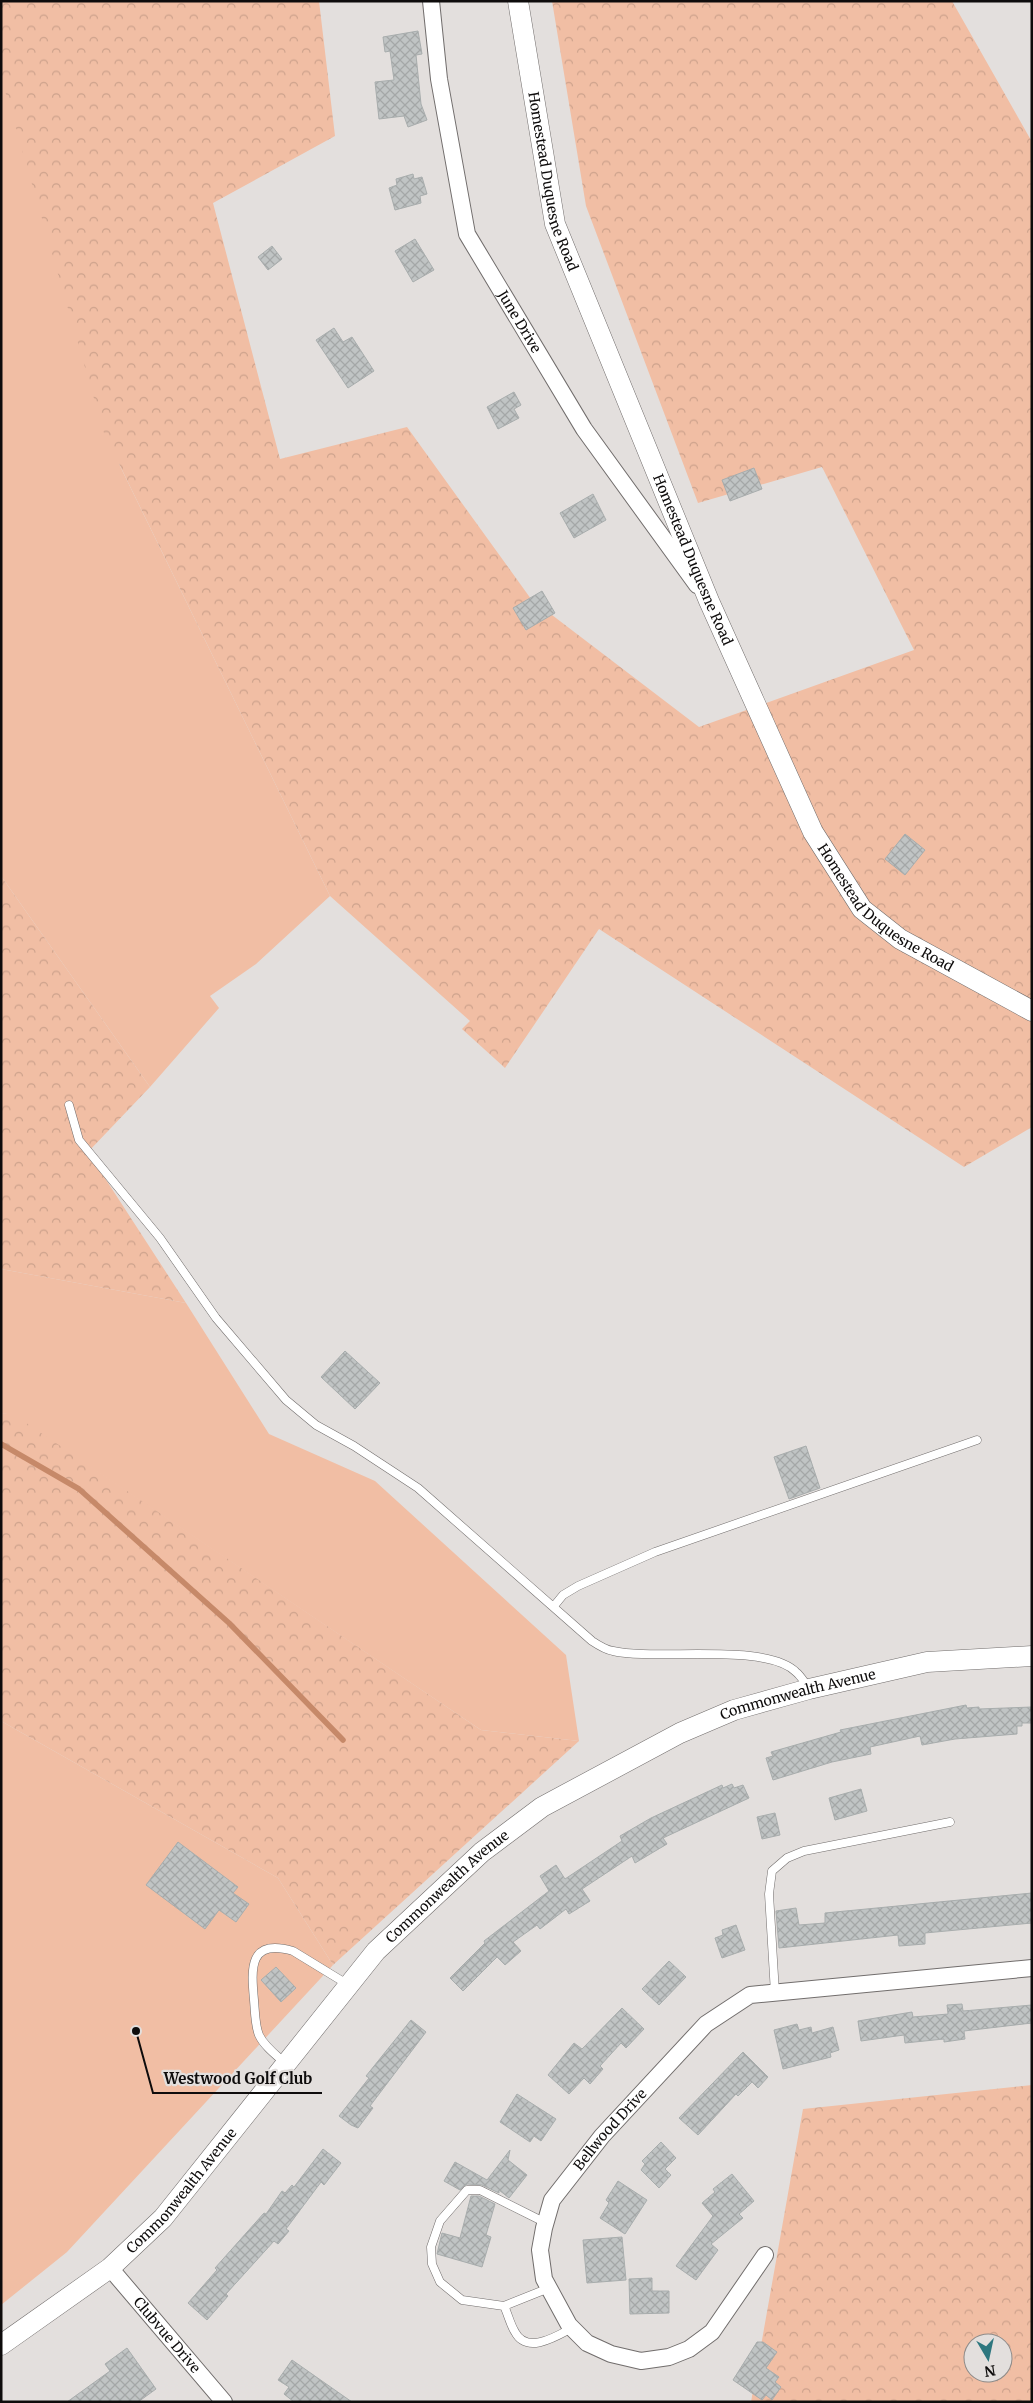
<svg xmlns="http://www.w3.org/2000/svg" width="1033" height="2403" viewBox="0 0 1033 2403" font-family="Merriweather,serif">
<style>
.grass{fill:#f1bea4}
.forest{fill:url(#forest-crowns);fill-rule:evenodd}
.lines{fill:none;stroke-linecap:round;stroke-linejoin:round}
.stream{stroke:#c68969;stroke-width:5.5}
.building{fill:url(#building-cross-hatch);stroke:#a8adad}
.service-casing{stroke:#716d6c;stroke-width:9}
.minor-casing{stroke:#716d6c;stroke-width:18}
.tertiary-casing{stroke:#716d6c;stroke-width:21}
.service{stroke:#fff;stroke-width:8}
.minor{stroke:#fff;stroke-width:16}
.tertiary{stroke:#fff;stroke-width:20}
.labels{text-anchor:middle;stroke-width:4.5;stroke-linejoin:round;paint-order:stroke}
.street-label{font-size:14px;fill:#0e0c0c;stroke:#e3dfdd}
.leader{fill:none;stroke:#0e0c0c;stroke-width:2}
.callout-dot{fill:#0e0c0c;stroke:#e3dfdd;stroke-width:2}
.callout-label{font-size:15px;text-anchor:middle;font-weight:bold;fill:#0e0c0c;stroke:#e3dfdd;stroke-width:4.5;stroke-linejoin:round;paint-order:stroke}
</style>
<defs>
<pattern id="forest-crowns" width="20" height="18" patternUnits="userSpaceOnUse" patternTransform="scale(1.25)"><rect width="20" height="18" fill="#f1bea4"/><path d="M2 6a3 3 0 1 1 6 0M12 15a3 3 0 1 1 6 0" fill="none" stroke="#cda28c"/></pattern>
<pattern id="building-cross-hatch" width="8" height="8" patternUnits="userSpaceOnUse" patternTransform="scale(1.25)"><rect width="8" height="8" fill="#c0c4c4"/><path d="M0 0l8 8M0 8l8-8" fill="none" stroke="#a4a7a7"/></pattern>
</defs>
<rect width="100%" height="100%" fill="#e3dfdd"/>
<!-- grass -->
<path class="grass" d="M1,69L120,466L330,896L256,964L210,996L219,1008L150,1087L1,876Z
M1,1269L186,1303L269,1434L375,1481L566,1655L579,1741L481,1730L13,1415L1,1413Z
M1,1721L278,1878L333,1965L67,2252L1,2305Z"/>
<!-- forest -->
<path class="forest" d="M1,1H319L335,136L213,203L280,459L407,427L531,599L699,727L914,650L822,467L698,503L586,206L552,1H952L1032,142V1127L964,1167L599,929L505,1068L462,1029L470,1021L330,896L104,433L1,77Z
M1,876L150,1087L88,1152L186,1303L1,1269Z
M1,1413L13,1414L481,1730L579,1741L333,1965L278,1878L1,1721Z
M1032,2085V2402H751L803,2109ZM973,2343H1003V2373H973Z"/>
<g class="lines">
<!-- stream -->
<path class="stream" d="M1,1444L79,1489L229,1623L343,1740"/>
</g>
<!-- building -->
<path class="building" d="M418,31L422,54L416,55L421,104L427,120L408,127L404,116L379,119L375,82L394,80L390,51L385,52L383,37Z
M413,174L414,179L422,177L427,194L420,196L421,203L395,210L389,188L397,185L396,179Z
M415,239L434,270L413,282L395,251Z
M272,246L282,259L268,270L258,257Z
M334,328L343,342L352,337L374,371L348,388L316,340Z
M514,392L521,405L514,409L519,418L498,429L487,407Z
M754,468L762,489L730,501L722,480Z
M593,494L606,520L574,538L560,513Z
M542,591L555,613L526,630L513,608Z
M905,834L925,850L905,875L885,859Z
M345,1351L380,1383L355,1409L321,1377Z
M806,1446L820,1488L789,1499L774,1457Z
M966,1705L967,1708L979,1707V1709L1032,1707V1723H1022V1726H1017V1734L955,1739L922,1745L920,1736L870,1747L871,1754L832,1762L773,1780L766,1758L773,1756L771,1752L841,1732L840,1730Z
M732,1784L734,1788L743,1785L749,1798L663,1838L667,1844L635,1863L632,1856L582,1889L590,1901L569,1914L566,1909L540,1929L537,1925L513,1942L521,1951L505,1965L497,1957L463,1991L450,1978L485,1943L484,1941L549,1891L540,1876L556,1865L565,1879L622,1841L620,1836L651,1818L722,1785L723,1788Z
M861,1789L867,1811L835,1820L829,1798Z
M775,1813L780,1835L762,1839L757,1817Z
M178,1842L238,1887L233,1893L249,1904L236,1922L219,1910L205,1929L146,1885Z
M1032,1893V1923L925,1933V1944L899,1946L898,1935L779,1948L776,1911L796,1908L799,1925L825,1923V1913Z
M736,1925L745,1950L722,1958L715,1938L723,1935L722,1930Z
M669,1961L686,1977L659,2005L642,1989Z
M276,1967L296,1988L281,2002L261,1980Z
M962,2004L963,2011L1032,2005V2023L964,2031L965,2039L944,2042V2039L905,2043L904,2035L861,2041L858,2021L912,2012L913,2017L948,2014L947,2005Z
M622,2008L644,2029L626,2048L621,2043L600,2066L603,2069L590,2084L584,2078L569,2094L548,2075L574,2043L582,2049Z
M411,2020L426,2032L370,2106L373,2108L358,2128L351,2125L339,2116L369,2078L366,2076Z
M797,2024L799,2030L811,2027L812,2033L833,2027L839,2050L830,2053L831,2057L783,2069L774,2030Z
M743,2052L768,2077L758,2088L752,2082L738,2096L736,2094L698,2135L679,2118Z
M517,2094L556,2119L541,2141L534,2136L530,2142L500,2122Z
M661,2142L676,2158L665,2169L671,2175L659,2188L641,2170L645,2164L642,2161Z
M323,2149L341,2163L324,2185L321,2182L286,2229L289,2231L278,2244L274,2241L226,2294L228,2296L207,2320L188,2303L217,2270L215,2268L264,2213L266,2214L282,2191L285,2193L292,2185L294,2187Z
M510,2150L508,2160L527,2175L509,2198L499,2190V2193L482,2185L467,2184L460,2190L444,2181L455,2162L487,2180Z
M732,2174L754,2201L739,2214L743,2218L711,2244L718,2250L696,2280L676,2266L713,2216L702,2203L715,2192L713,2189Z
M618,2181L647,2200L625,2234L600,2218L609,2203L606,2200Z
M471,2196H479L495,2204L486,2235L491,2237L482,2267L437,2254L442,2233L460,2238Z
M622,2237L626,2280L587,2283L583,2240Z
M652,2278V2291H669V2313L630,2314L629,2279Z
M757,2342H763L777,2352L766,2368L779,2377L775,2382L781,2387L772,2400L766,2395L762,2400L733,2380Z
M127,2348L156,2389L138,2402H67L110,2371L105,2364Z
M292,2360L352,2402H294L284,2394L289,2387L278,2380Z"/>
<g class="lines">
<!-- service casing -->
<g class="service-casing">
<path id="service" d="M69,1105L79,1140L160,1238L216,1318L286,1400L316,1425L354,1446L418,1488L592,1641C598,1645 606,1650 613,1651C655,1661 766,1642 796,1672C801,1676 804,1682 808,1687
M554,1606L563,1595L578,1586L655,1552L977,1440
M775,1993L769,1894L772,1871L787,1858L804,1851L950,1822
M285,2063C276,2055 264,2046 259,2035C255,2026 255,2011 254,2000C251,1968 249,1938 293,1951L347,1984
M546,2223L480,2190H467L440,2221L431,2247L432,2264L440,2282L462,2300L504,2306L549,2288
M504,2306C508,2314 510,2324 515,2332C527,2355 557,2336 572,2328"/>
</g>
<!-- minor casing -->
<g class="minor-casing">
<g id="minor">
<path id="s1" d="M431,1L439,79L467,234L584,429L697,585"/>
<path id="s2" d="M765,2255L712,2332L689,2349L669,2357L641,2361L611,2354L587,2343L569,2325L544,2279L540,2250L544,2228L552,2200L602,2136L706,2024L750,1995L1032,1968"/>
<path id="s3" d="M110,2268L224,2402"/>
</g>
</g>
<!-- tertiary casing -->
<g class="tertiary-casing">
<g id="tertiary">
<path id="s4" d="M518,1L555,224L709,601L813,832L862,909L900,939L1032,1011"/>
<path id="s5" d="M1,2345L110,2268L163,2218L376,1951L482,1852L542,1807L680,1733L734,1710L809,1689L927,1662L1032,1656"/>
</g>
</g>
<!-- service -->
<use href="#service" class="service"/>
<!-- minor -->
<use href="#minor" class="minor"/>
<!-- tertiary -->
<use href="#tertiary" class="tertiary"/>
</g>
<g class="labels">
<!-- street labels -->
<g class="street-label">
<text dy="5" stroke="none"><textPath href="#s4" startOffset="184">Homestead Duquesne Road</textPath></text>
<text dy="5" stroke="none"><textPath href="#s1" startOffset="338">June Drive</textPath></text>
<text dy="5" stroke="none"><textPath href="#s4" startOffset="589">Homestead Duquesne Road</textPath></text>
<text dy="5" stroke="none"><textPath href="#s4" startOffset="994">Homestead Duquesne Road</textPath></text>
<text dy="5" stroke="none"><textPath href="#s5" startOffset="1049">Commonwealth Avenue</textPath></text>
<text dy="5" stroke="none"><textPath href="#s5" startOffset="644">Commonwealth Avenue</textPath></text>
<text dy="5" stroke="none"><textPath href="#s2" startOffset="479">Bellwood Drive</textPath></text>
<text dy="5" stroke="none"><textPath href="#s5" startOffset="239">Commonwealth Avenue</textPath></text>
<text dy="5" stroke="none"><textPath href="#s3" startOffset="88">Clubvue Drive</textPath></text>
</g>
</g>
<!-- callouts -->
<path class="leader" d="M136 2031L153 2093H322"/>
<circle class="callout-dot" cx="136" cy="2031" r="5"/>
<g class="callout-label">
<text x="238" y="2084">Westwood Golf Club</text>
</g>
<!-- border -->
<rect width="1033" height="2403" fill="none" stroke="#0e0c0c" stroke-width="5"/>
<!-- north arrow -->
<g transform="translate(988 2358) rotate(171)"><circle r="24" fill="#e3dfdd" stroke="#8e8b89"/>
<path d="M0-4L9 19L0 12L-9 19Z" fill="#2e777f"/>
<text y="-8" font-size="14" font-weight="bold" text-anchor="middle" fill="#0e0c0c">N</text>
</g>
</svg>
